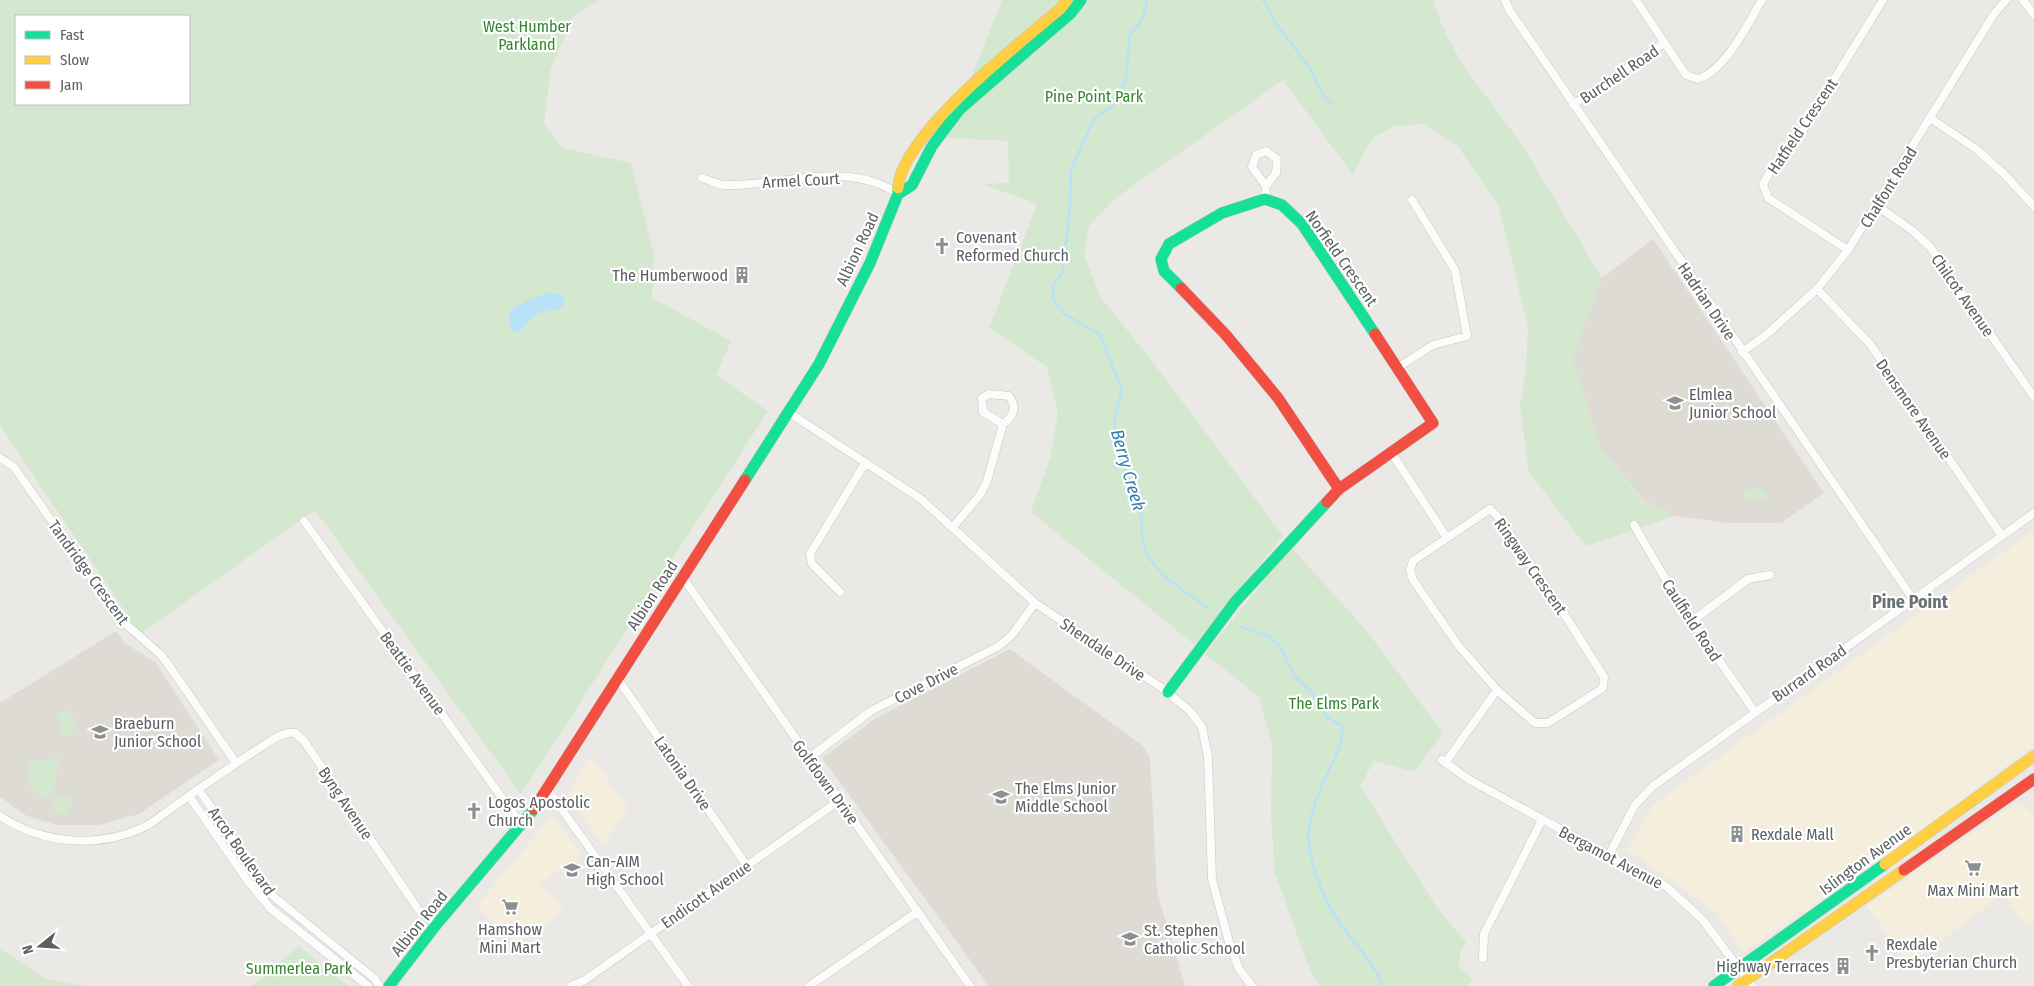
<svg xmlns="http://www.w3.org/2000/svg" width="2034" height="986" viewBox="0 0 2034 986" font-family="'Fira Sans Condensed',sans-serif">
<style>
.commercial{fill:#f6eedd}
.education{fill:#dedbd5}
.green{fill:#d3e8ce;fill-rule:evenodd}
.water{fill:#b7e2f7}
.lines{fill:none;stroke-linecap:round;stroke-linejoin:round}
.stream{stroke:#b7e2f7;stroke-width:2.5}
.street-casing{stroke:#c6c6c6;stroke-width:9}
.fast-casing{stroke:#c7c7c6;stroke-width:12}
.slow-casing{stroke:#c7c7c6;stroke-width:12}
.jam-casing{stroke:#c7c7c6;stroke-width:12}
.street{stroke:#fcfcfb;stroke-width:8}
.fast{stroke:#16e098;stroke-width:11}
.slow{stroke:#ffcf43;stroke-width:11}
.jam{stroke:#f24e42;stroke-width:11}
.labels{text-anchor:middle;stroke-width:4.5;stroke-linejoin:round;paint-order:stroke}
.park-label{font-size:16px;fill:#33872e;stroke:#fff}
.street-label{font-size:16px;fill:#5a6064;stroke:#fff}
.poi-label{font-size:16px;fill:#5a6064;stroke:#fff;text-anchor:start}
.water-label{font-size:18px;font-style:italic;fill:#357caf;stroke:#fff}
.neighbourhood-label{font-size:18px;font-weight:bold;fill:#6b7276;stroke:#fff}
</style>
<rect width="100%" height="100%" fill="#ebe9e5"/>
<!-- commercial -->
<path class="commercial" d="M2034,530V745L1904,843L1743,953L1715,911L1627,850L1653,805Z
M591,756L628,808L603,846L567,794Z
M2016,803L2025,805L2034,817V920L2025,926L2003,894L1908,965L1867,906Z
M550,818L557,821L582,855L539,884L554,897L564,912L516,944L477,906Z"/>
<!-- education -->
<path class="education" d="M1653,239L1824,493L1781,523H1730L1674,516L1643,500L1600,448L1572,358L1602,278Z
M116,631L125,643L156,663L219,760L139,814L99,825H57L27,816L0,797V703Z
M1010,649L1143,746L1150,757L1157,891L1185,986H989L822,758L876,718Z"/>
<!-- green -->
<path class="green" d="M0,0H600L573,16L550,72L544,124L563,148L631,163L654,255L652,298L731,341L716,375L768,411L521,794L315,510L140,634L0,425ZM16,16H189V104H16Z
M1002,0H1434C1446,55 1495,103 1525,150C1551,192 1576,235 1602,278L1572,358L1600,448L1642,500L1674,516L1586,546L1529,472L1520,407L1526,370L1528,327L1499,207L1457,145L1423,124L1394,126L1371,139L1353,175L1283,80L1113,200L1089,226L1084,255L1101,298L1148,356L1283,536L1195,645L1031,512L1051,455L1058,412L1047,367L989,328L1037,204L982,184L1009,183L1008,141L947,138Z
M1755,487L1767,492L1766,497L1759,501L1746,502L1744,492Z
M1291,547L1366,630L1443,733L1414,772L1374,761L1360,786L1439,911L1466,942L1460,953L1459,966L1472,980L1468,986H1319L1308,965L1275,873L1271,814L1272,744L1259,697L1205,654Z
M70,711L76,726L71,737L63,735L57,717L59,713Z
M58,758L56,784L47,800L32,790L26,762Z
M59,793L73,799L65,816L51,809Z
M299,946L348,986H252Z
M0,949L46,979L83,986H0Z"/>
<!-- water -->
<path class="water" d="M551,292L561,295L565,300L563,306L558,309L538,313L518,333L513,332L510,327L509,312C513,306 543,294 551,292Z"/>
<g class="lines">
<!-- stream -->
<path class="stream" d="M1147,0C1146,14 1140,25 1130,35L1126,78L1115,105L1094,119L1071,169L1070,207L1062,274L1053,285V300L1064,314L1100,334L1122,390L1114,421L1125,469L1142,519V537L1147,556L1165,577L1208,608
M1262,0L1266,3L1273,20L1310,68L1322,94L1331,103
M1241,627L1268,636L1279,645L1296,677L1313,693L1327,717L1342,726C1345,745 1330,766 1323,783C1317,796 1312,813 1309,827C1305,851 1322,897 1336,917C1351,941 1373,960 1383,986"/>
<!-- street casing -->
<g class="street-casing">
<path id="street" d="M1505,0L1510,11L1913,599
M1636,0L1686,75L1698,79C1726,70 1748,23 1762,0
M2023,0L2034,15
M1573,105L1664,43
M1930,118L1976,149L2003,173L2034,206
M702,178C709,180 717,184 724,185C781,187 848,159 898,194
M1265,199L1266,186L1276,173L1277,159L1266,151L1256,155L1252,167L1266,186
M1877,206L1913,231L1930,247L2034,397
M1848,250L1768,198L1763,184L1772,168L1800,135L1883,0
M1817,289L1870,344L2002,536
M1742,352L1766,335L1817,289L1848,250L1994,14L2006,0
M1397,368L1433,345L1467,336L1455,270L1412,200
M788,412L921,499L1035,603L1162,688L1190,711L1202,727L1208,757L1212,879L1229,942L1239,969L1252,986
M1391,452L1447,538
M0,458L14,467L120,619L160,654L168,664L236,763
M1490,509L1498,517L1554,598L1604,677L1603,688L1548,723H1535L1497,690L1458,645L1413,580L1410,570L1413,561Z
M304,521L522,826
M1634,525L1680,604L1755,712
M953,527L980,495L987,481L1003,424C1014,416 1017,407 1009,396L989,394L982,398L983,412L1003,424
M683,578L970,986
M840,592L812,564L810,554L865,463
M1691,622L1748,579L1770,575
M618,679L747,866
M809,758L871,711L999,646L1012,635L1035,603
M1442,760L1468,779L1667,887L1702,919L1752,986
M1445,763L1497,690
M199,790L273,896L375,979L379,986
M548,790L688,986
M189,796L247,880L270,908L368,986
M0,816C44,845 101,849 148,825C158,819 167,811 176,805C203,786 230,767 258,749C269,742 282,731 295,733L304,741L418,909L436,925
M1609,855L1635,805L1653,786L2034,513
M1483,958L1484,934L1542,820
M571,986L585,980L840,800
M809,986L917,912"/>
</g>
<!-- fast casing -->
<g class="fast-casing">
<path id="fast" d="M898,194L912,185L932,146L960,109L1071,13L1081,0
M1181,288L1164,271L1161,259L1169,244L1222,213L1265,199L1282,205L1302,224L1375,334
M745,480L819,364L870,263L898,194V188
M1168,692L1235,602L1327,502
M389,986L436,925L534,809
M1714,986L1885,864"/>
</g>
<!-- slow casing -->
<g class="slow-casing">
<path id="slow" d="M898,188C902,134 1019,44 1060,9L1067,0
M1885,864L2034,756
M1738,986L1904,870"/>
</g>
<!-- jam casing -->
<g class="jam-casing">
<path id="jam" d="M1181,288L1226,335L1278,398L1339,489
M1327,502L1339,489L1433,423L1375,334
M534,809L745,480
M1904,870L2034,779"/>
</g>
<!-- street -->
<use href="#street" class="street"/>
<!-- fast -->
<use href="#fast" class="fast"/>
<!-- slow -->
<use href="#slow" class="slow"/>
<!-- jam -->
<use href="#jam" class="jam"/>
</g>
<!-- icons -->
<defs>
<g id="church-bare" transform="scale(1.35)"><path d="M-1.2-6h2.4v3.5h3.3v2.4h-3.3V6h-2.4V-.1h-3.3v-2.4h3.3Z" fill="#8d9091" stroke="#fff" stroke-width="2.5" paint-order="stroke"/></g>
<g id="building-bare" transform="scale(1.35)"><path d="M-4-6H4V6H1V3H-1V6H-4ZM-2.5-4.3h1.7v1.8h-1.7ZM.8-4.3h1.7v1.8H.8ZM-2.5-1h1.7V.8h-1.7ZM.8-1h1.7V.8H.8Z" fill="#8d9091" stroke="#fff" stroke-width="2.5" paint-order="stroke"/></g>
<g id="school-bare" transform="scale(1.35)"><path d="M0-5L7-2L0 1L-7-2ZM-4 1L0 2.5L4 1V4Q0 6-4 4Z" fill="#8d9091" stroke="#fff" stroke-width="2.5" paint-order="stroke"/></g>
<g id="supermarket-bare" transform="scale(1.35)"><path d="M-6-5.5h2.5l.6 2H6L4.5 2H-2.5L-4.4-4H-6ZM-1.5 3.2a1.3 1.3 0 1 0 .1 0ZM3 3.2a1.3 1.3 0 1 0 .1 0Z" fill="#8d9091" stroke="#fff" stroke-width="2.5" paint-order="stroke"/></g>
</defs>
<g fill-rule="evenodd">
<use href="#church-bare" x="942" y="246"/>
<use href="#building-bare" x="742" y="275"/>
<use href="#school-bare" x="1675" y="403"/>
<use href="#school-bare" x="100" y="732"/>
<use href="#school-bare" x="1001" y="797"/>
<use href="#church-bare" x="474" y="811"/>
<use href="#building-bare" x="1737" y="834"/>
<use href="#supermarket-bare" x="1973" y="868"/>
<use href="#school-bare" x="572" y="870"/>
<use href="#supermarket-bare" x="510" y="907"/>
<use href="#school-bare" x="1130" y="939"/>
<use href="#church-bare" x="1872" y="953"/>
<use href="#building-bare" x="1843" y="966"/>
</g>
<g class="labels">
<!-- park labels -->
<g class="park-label">
<text x="527" y="32">West Humber<tspan x="527" dy="18">Parkland</tspan></text>
<text x="1094" y="102">Pine Point Park</text>
<text x="1334" y="709">The Elms Park</text>
<text x="299" y="974">Summerlea Park</text>
</g>
<!-- street labels -->
<g class="street-label">
<text transform="translate(1619 74) rotate(-34)" y="6">Burchell Road</text>
<text transform="translate(1802 126) rotate(-56)" y="6">Hatfield Crescent</text>
<text transform="translate(801 180) rotate(-3)" y="6">Armel Court</text>
<text transform="translate(1888 187) rotate(-58)" y="6">Chalfont Road</text>
<text transform="translate(857 249) rotate(-65)" y="6">Albion Road</text>
<text transform="translate(1342 258) rotate(55)" y="6">Norfield Crescent</text>
<text transform="translate(1963 295) rotate(55)" y="6">Chilcot Avenue</text>
<text transform="translate(1707 301) rotate(56)" y="6">Hadrian Drive</text>
<text transform="translate(1914 409) rotate(55)" y="6">Densmore Avenue</text>
<text transform="translate(1531 566) rotate(55)" y="6">Ringway Crescent</text>
<text transform="translate(89 572) rotate(54)" y="6">Tandridge Crescent</text>
<text transform="translate(652 595) rotate(-57)" y="6">Albion Road</text>
<text transform="translate(1692 620) rotate(57)" y="6">Caulfield Road</text>
<text transform="translate(1103 649) rotate(34)" y="6">Shendale Drive</text>
<text transform="translate(413 673) rotate(54)" y="6">Beattie Avenue</text>
<text transform="translate(1809 673) rotate(-35)" y="6">Burrard Road</text>
<text transform="translate(926 683) rotate(-27)" y="6">Cove Drive</text>
<text transform="translate(683 773) rotate(55)" y="6">Latonia Drive</text>
<text transform="translate(826 782) rotate(54)" y="6">Golfdown Drive</text>
<text transform="translate(346 803) rotate(56)" y="6">Byng Avenue</text>
<text transform="translate(242 851) rotate(55)" y="6">Arcot Boulevard</text>
<text transform="translate(1611 857) rotate(28)" y="6">Bergamot Avenue</text>
<text transform="translate(1865 859) rotate(-36)" y="6">Islington Avenue</text>
<text transform="translate(706 894) rotate(-35)" y="6">Endicott Avenue</text>
<text transform="translate(419 923) rotate(-51)" y="6">Albion Road</text>
</g>
<!-- poi labels -->
<g class="poi-label">
<text x="956" y="243">Covenant<tspan x="956" dy="18">Reformed Church</tspan></text>
<text x="728" y="281" text-anchor="end">The Humberwood</text>
<text x="1689" y="400">Elmlea<tspan x="1689" dy="18">Junior School</tspan></text>
<text x="114" y="729">Braeburn<tspan x="114" dy="18">Junior School</tspan></text>
<text x="1015" y="794">The Elms Junior<tspan x="1015" dy="18">Middle School</tspan></text>
<text x="488" y="808">Logos Apostolic<tspan x="488" dy="18">Church</tspan></text>
<text x="1751" y="840">Rexdale Mall</text>
<text x="586" y="867">Can-AIM<tspan x="586" dy="18">High School</tspan></text>
<text x="1973" y="896" text-anchor="middle">Max Mini Mart</text>
<text x="510" y="935" text-anchor="middle">Hamshow<tspan x="510" dy="18">Mini Mart</tspan></text>
<text x="1144" y="936">St. Stephen<tspan x="1144" dy="18">Catholic School</tspan></text>
<text x="1886" y="950">Rexdale<tspan x="1886" dy="18">Presbyterian Church</tspan></text>
<text x="1829" y="972" text-anchor="end">Highway Terraces</text>
</g>
<!-- water labels -->
<g class="water-label">
<text transform="translate(1128 470) rotate(74)" y="6">Berry Creek</text>
</g>
<!-- neighbourhood labels -->
<g class="neighbourhood-label">
<text x="1910" y="608">Pine Point</text>
</g>
</g>
<!-- legend -->
<rect x="15" y="15" width="175" height="90" fill="#ffffff" stroke="#bdbfc1"/>
<rect x="25" y="31" width="25" height="8" fill="#16e098" stroke="#bdbfc1"/>
<text x="60" y="40" font-size="15" fill="#5a6064">Fast</text>
<rect x="25" y="56" width="25" height="8" fill="#ffcf43" stroke="#bdbfc1"/>
<text x="60" y="65" font-size="15" fill="#5a6064">Slow</text>
<rect x="25" y="81" width="25" height="8" fill="#f24e42" stroke="#bdbfc1"/>
<text x="60" y="90" font-size="15" fill="#5a6064">Jam</text>
<!-- north arrow -->
<g transform="translate(40 946) rotate(253)" stroke="#ffffff" stroke-width="4" paint-order="stroke">
<path d="M0-4L9 19L0 12L-9 19Z" fill="#5a6064"/>
<text y="-8" font-size="14" font-weight="bold" text-anchor="middle" fill="#5a6064">N</text>
</g>
</svg>
